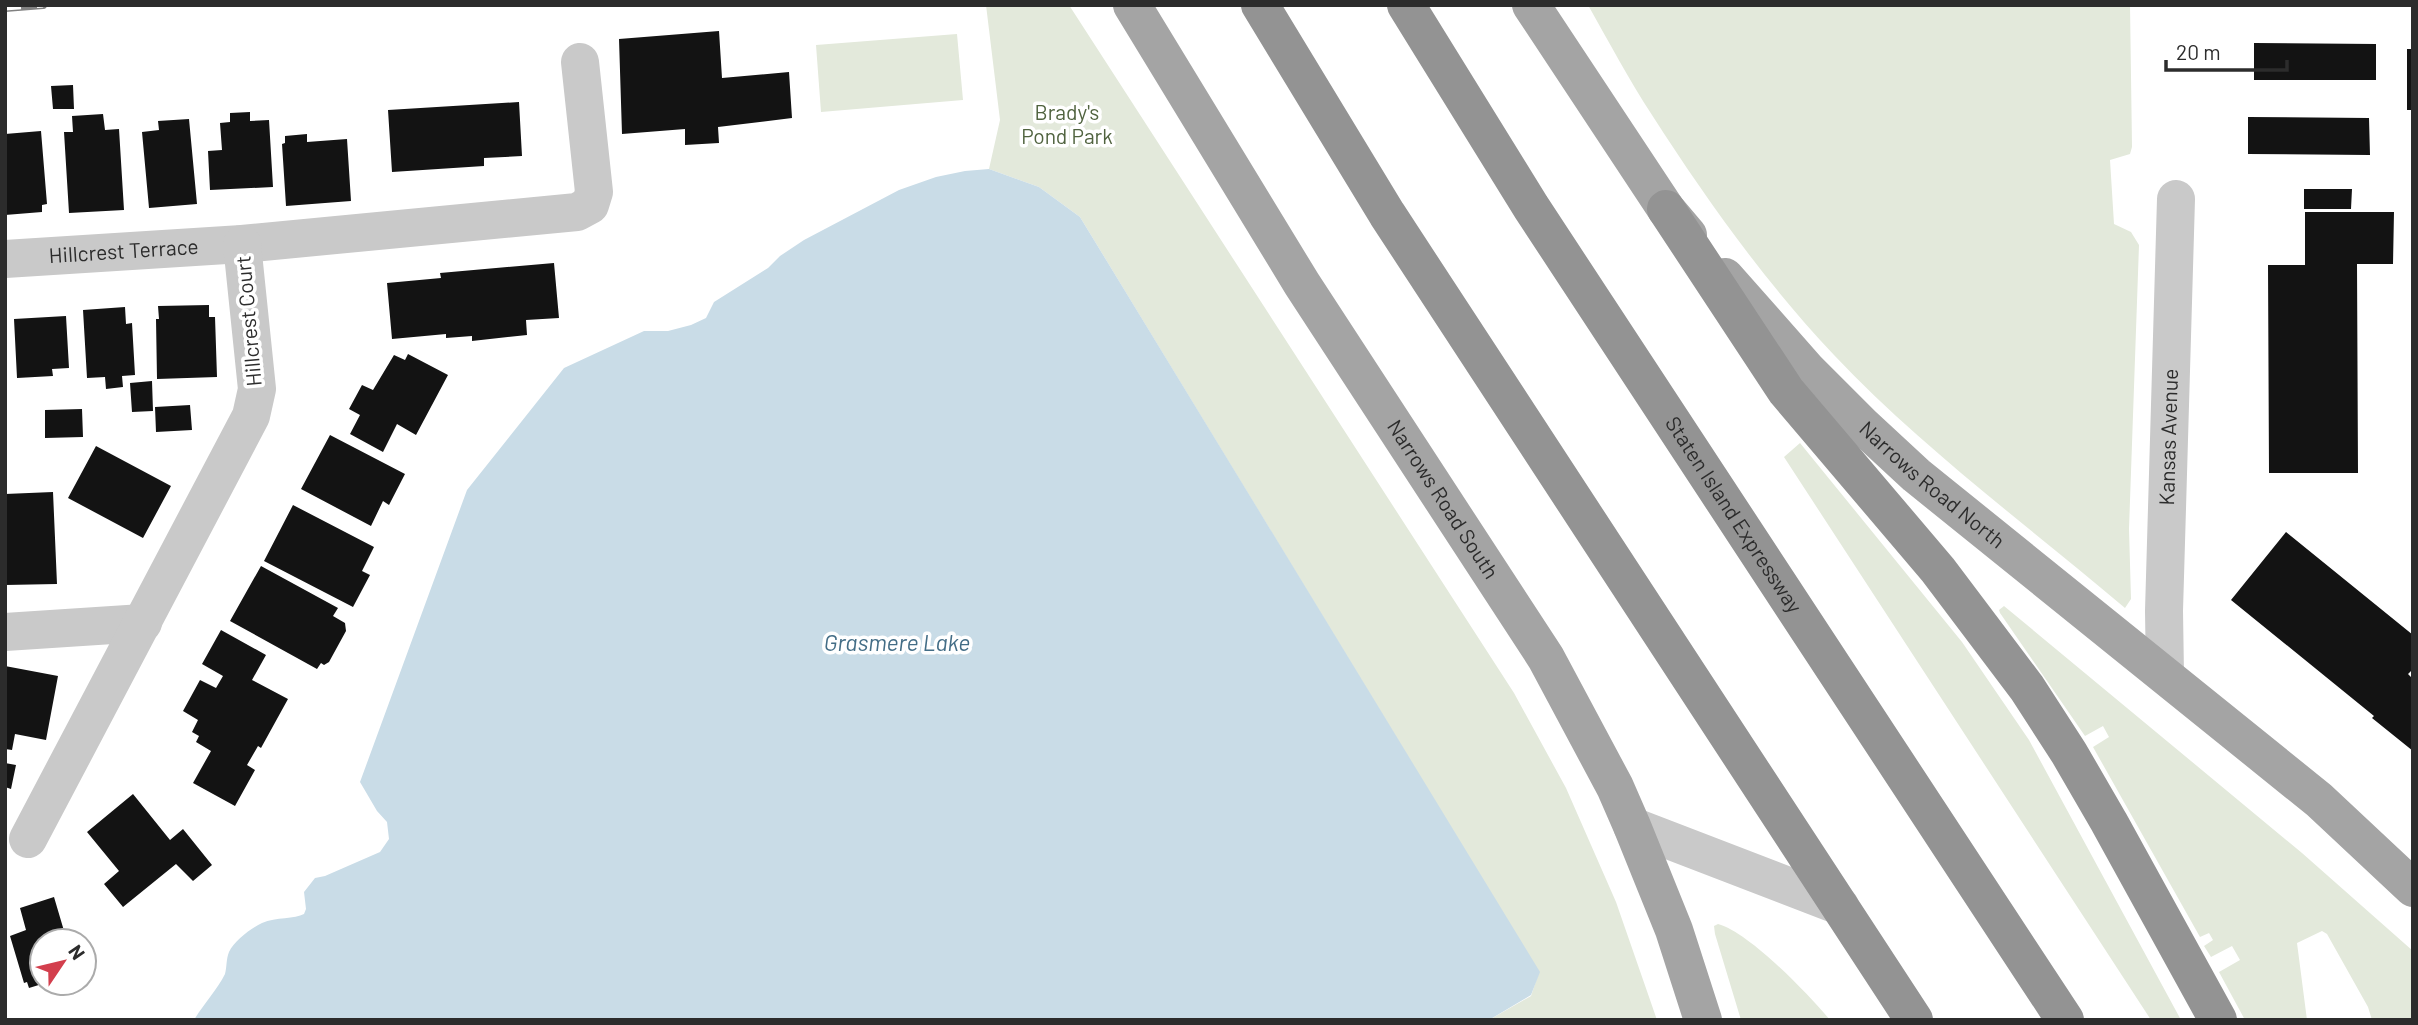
<svg xmlns="http://www.w3.org/2000/svg" width="2418" height="1025" viewBox="0 0 2418 1025" font-family="Barlow,sans-serif">
<style>
.green{fill:#e3e9db}
.water{fill:#c9dce7}
.building{fill:#131313}
.lines{fill:none;stroke-linecap:round;stroke-linejoin:round}
.minor{stroke:#c9c9c9;stroke-width:38}
.major{stroke:#a4a4a4;stroke-width:38}
.highway{stroke:#939393;stroke-width:38}
.rail-casing{stroke:#818181;stroke-width:8}
.rail{stroke:#fff;stroke-width:5;stroke-dasharray:16;stroke-linecap:butt}
.labels{text-anchor:middle;stroke-width:7;stroke-linejoin:round;paint-order:stroke}
.park-label{font-size:21px;fill:#50633f;stroke:#fff}
.street-label{font-size:21px;fill:#2c2c2c;stroke:#fff}
.water-label{font-size:23px;font-style:italic;fill:#436d86;stroke:#fff}
</style>
<rect width="100%" height="100%" fill="#fff"/>
<!-- green -->
<path class="green" d="M986,5H1069L1514,693L1566,788L1616,902L1657,1020H1489L1531,996L1539,972L1080,217L1039,187L989,169L1000,120Z
M1588,5H2130L2132,147L2130,154L2110,160L2114,224L2131,232L2139,245L2129,529L2131,599L2125,608C2027,525 1922,448 1834,355C1765,282 1706,199 1652,115C1629,80 1609,42 1588,5Z
M957,34L963,100L821,112L816,45Z
M1800,443L1962,642L2029,740L2181,1020H2151L1784,457Z
M2004,606L2302,853L2413,951V1020H2372L2368,1007L2327,934L2322,931L2297,943L2307,1020H2245L2219,972L2240,960L2232,946L2211,957L2204,946L2213,940L2209,933L2200,937L2093,747L2109,737L2103,726L2085,736L2000,613L1999,610Z
M1718,924C1749,932 1809,995 1830,1020H1741L1715,934L1714,926Z"/>
<!-- water -->
<path class="water" d="M989,169L1039,187L1080,217L1540,972L1531,995L1489,1020H194C203,1005 217,990 225,974C227,967 226,959 229,952C234,941 251,928 262,923C276,917 295,919 304,914L306,909L304,892L315,878L325,876L380,852L389,839L387,822L377,811L360,782L467,490L564,368L644,331H668L691,325L706,318L714,302L768,268L780,256L804,240L899,190L936,177L965,171Z"/>
<!-- building -->
<path class="building" d="M719,31L722,78L789,72L792,118L718,127L719,143L685,145V129L622,134L619,39Z
M2254,43L2376,44V80H2254Z
M2407,49H2413V110H2407Z
M73,85L74,109H53L51,86Z
M519,102L522,156L484,158V166L392,172L388,110Z
M250,112V121L269,120L273,187L210,190L208,151L222,150L220,123L230,122V113Z
M103,114L105,130L119,129L124,210L69,213L64,132H73L72,116Z
M2248,117L2369,118L2370,155L2248,154Z
M189,119L197,204L149,208L142,132L159,130L158,121Z
M41,131L47,204L42,205V212L5,215V134Z
M307,134V142L347,139L351,201L286,206L282,144L285,143V136Z
M2304,189H2352L2351,209H2304Z
M2305,212H2394L2393,264H2357L2358,473H2269L2268,265H2305Z
M554,263L559,318L526,320L527,335L472,341V336L446,338V334L392,339L387,283L441,278L440,273Z
M209,305V317H215L217,377L157,379L156,319H159L158,306Z
M125,307L126,324L132,323L135,375L122,376L123,387L106,389L105,377L87,378L83,310Z
M66,316L69,368L52,369L53,376L17,378L14,319Z
M408,354L448,375L416,435L397,424L383,452L350,434L360,415L349,409L362,385L373,390L394,355L405,360Z
M152,381L153,411L132,412L130,383Z
M190,405L192,430L156,432L155,407Z
M82,409L83,437L45,438V410Z
M330,435L405,474L389,505L383,501L371,526L301,489Z
M96,446L171,486L143,538L68,498Z
M53,492L57,584L5,585V494Z
M293,505L374,547L362,571L370,575L353,607L264,561Z
M2286,532L2413,635V669L2408,674L2413,679V751L2372,718L2374,716L2231,600Z
M261,566L338,608L333,616L345,623L346,631L329,662L324,665L321,663L317,669L230,621Z
M221,630L266,655L252,680L288,699L261,748L258,746L247,765L255,770L235,806L193,783L211,751L196,742L199,736L192,732L198,720L183,711L200,680L216,688L223,676L202,664Z
M5,666L58,676L46,740L15,734L12,750L5,749Z
M5,763L16,765L11,789L5,787Z
M133,794L170,840L183,829L212,865L193,881L176,864L123,907L104,884L119,871L87,832Z
M54,897L67,941H42V984L29,988L27,982L24,983L10,936L26,930L20,908Z"/>
<g class="lines">
<!-- minor -->
<g class="minor">
<path id="s1" d="M5,259L242,244L577,212L590,205L594,192L580,62"/>
<path d="M5,632L143,623"/>
<path id="s2" d="M2165,675L2164,611L2176,199"/>
<path d="M1632,826L1840,906"/>
<path d="M28,839L251,416L257,389L242,244"/>
</g>
<!-- major -->
<g class="major">
<path id="s3" d="M1132,5L1302,284L1546,658L1615,787L1632,826L1674,930L1703,1020"/>
<path d="M1531,5L1666,209L1688,235"/>
<path id="s4" d="M1725,277L1808,371L1862,425L1916,475L2319,800L2413,888"/>
</g>
<!-- highway -->
<g class="highway">
<path d="M1260,5L1387,214L1914,1020"/>
<path id="s5" d="M1406,5L1531,207L2065,1020"/>
<path d="M1666,209L1786,391L1938,570L2027,688L2069,753L2109,822L2218,1020"/>
</g>
<!-- rail casing -->
<g class="rail-casing">
<path id="rail" d="M5,8L43,5"/>
</g>
<!-- rail -->
<use href="#rail" class="rail"/>
</g>
<g class="labels">
<!-- park labels -->
<g class="park-label">
<text x="1067" y="120">Brady's<tspan x="1067" dy="24">Pond Park</tspan></text>
</g>
<!-- street labels -->
<g class="street-label">
<text dy="7" stroke="none"><textPath href="#s1" startOffset="119">Hillcrest Terrace</textPath></text>
<text transform="translate(249 321) rotate(-95)" y="7">Hillcrest Court</text>
<text dy="7" stroke="none"><textPath href="#s2" startOffset="238">Kansas Avenue</textPath></text>
<text dy="7" stroke="none"><textPath href="#s4" startOffset="294">Narrows Road North</textPath></text>
<text dy="7" stroke="none"><textPath href="#s3" startOffset="584">Narrows Road South</textPath></text>
<text dy="7" stroke="none"><textPath href="#s5" startOffset="606">Staten Island Expressway</textPath></text>
</g>
<!-- water labels -->
<g class="water-label">
<text x="897" y="651">Grasmere Lake</text>
</g>
</g>
<!-- border -->
<rect width="2418" height="1025" fill="none" stroke="#2c2c2c" stroke-width="14"/>
<!-- north arrow -->
<g transform="translate(63 962) rotate(55)"><circle r="33" fill="#ffffff" stroke="#ababab" stroke-width="2"/>
<path d="M0-5L12 26L0 18L-12 26Z" fill="#d33f4d"/>
<text y="-10" font-size="19" font-weight="bold" text-anchor="middle" fill="#2c2c2c">N</text>
</g>
<!-- scale -->
<path d="M2166 60v10h121v-10" fill="none" stroke="#2c2c2c" stroke-width="3.5"/>
<text x="2176" y="60" font-size="21" fill="#2c2c2c" stroke="#ffffff" stroke-width="5" paint-order="stroke">20 m</text>
</svg>
